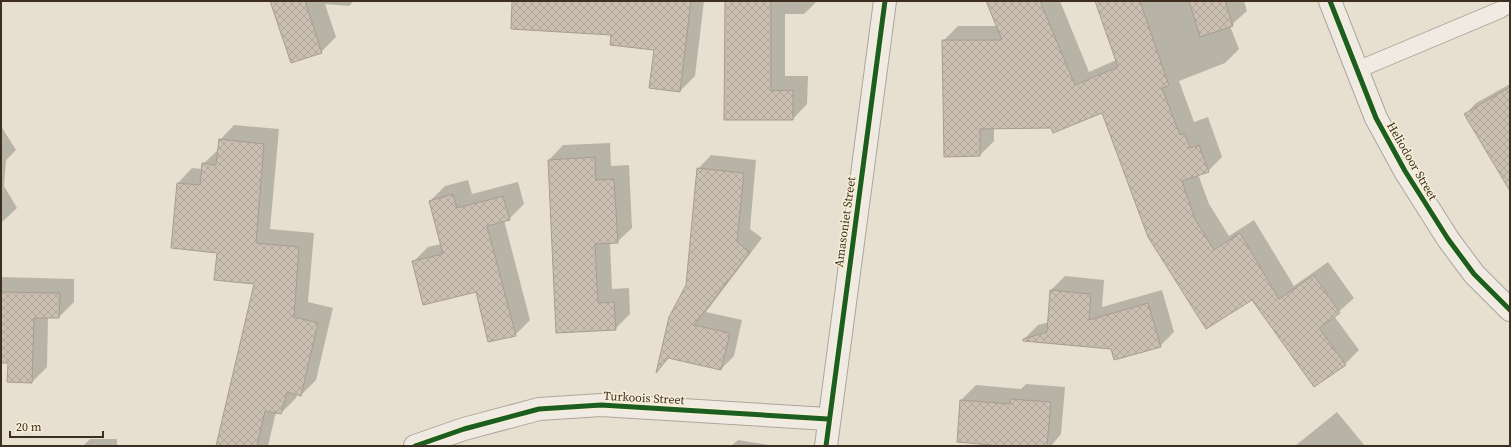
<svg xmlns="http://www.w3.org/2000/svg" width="1511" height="447" viewBox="0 0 1511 447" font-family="'Source Serif 4',serif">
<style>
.shadow{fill:#0003}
.building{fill:url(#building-cross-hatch);stroke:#a89c90}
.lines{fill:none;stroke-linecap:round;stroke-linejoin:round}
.service-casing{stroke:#ada599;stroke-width:18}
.minor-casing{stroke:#ada599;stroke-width:24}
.tertiary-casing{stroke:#ada599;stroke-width:24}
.service{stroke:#efebe3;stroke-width:16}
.minor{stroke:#efebe3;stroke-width:22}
.tertiary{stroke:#efebe3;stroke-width:22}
.cycleway-casing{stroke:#f7eed8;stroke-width:8}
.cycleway{stroke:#1b5e20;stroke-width:5}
.labels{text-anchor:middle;stroke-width:3;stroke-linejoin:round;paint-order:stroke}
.street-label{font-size:12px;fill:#3d2e20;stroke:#f7eed8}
</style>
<defs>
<pattern id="building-cross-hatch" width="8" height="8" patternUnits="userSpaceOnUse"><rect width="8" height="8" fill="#cbbfb2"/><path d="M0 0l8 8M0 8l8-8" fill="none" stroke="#afa499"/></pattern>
</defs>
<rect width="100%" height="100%" fill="#e7e0d1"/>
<!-- shadow -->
<path class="shadow" d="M271,1H354L349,6L325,4L336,37L321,52Z
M513,1H704L695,76L680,91L655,49Z
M726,1H817L804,14H785V76H808L807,104L793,119H725Z
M987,1H1060L1089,72L1116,60L1096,1H1244L1247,11L1230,26L1239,49L1225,63L1179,81L1194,122L1208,117L1222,157L1208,171L1198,174L1209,204L1229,236L1254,220L1294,286L1328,262L1354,298L1334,316L1359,350L1345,364L1252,299L1103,112L1051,127L994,128V141L980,155L944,40L958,26H997Z
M1510,84V184L1466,114L1476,103Z
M234,125L279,129L270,229L314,233L308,302L333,308L316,380L301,395L297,394L296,398L281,413L276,412L268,446H218L255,283L218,252L178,183L192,168L202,169L203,164L219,149L220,140Z
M1,126L16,150L6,160L4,186L17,208L1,223Z
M610,143L611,166L629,165L632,228L617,242L610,243L612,289L629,288L630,314L615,329L557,332L549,160L563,145Z
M711,155L756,160L750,229L762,238L706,312L742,320L734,356L721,369L670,357L658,370L687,285L698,169Z
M468,180L472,194L518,182L524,204L509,219L504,220L530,320L515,335L476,290L413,262L428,247L441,244L430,201L445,186Z
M1065,276L1104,280L1102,307L1162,290L1174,332L1160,346L1112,348L1024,339L1038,325L1049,322L1051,290Z
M1,277L74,279V302L59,317H48L47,367L32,382L8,381L9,362H1Z
M1026,384L1065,387L1061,434L1051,446H980V443L961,400L976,385L1021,389Z
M1337,412L1365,446H1295Z
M90,439H117V446H83Z
M738,440L775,446H731Z"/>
<!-- building -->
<path class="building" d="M270,1H305L322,53L291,63Z
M512,1H691L680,92L649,88L654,50L610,45L611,35L511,29Z
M725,1H771V91L793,90V120H724Z
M986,1H1040L1075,85L1118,67L1095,1H1140L1169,86L1162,88L1180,135L1185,133L1190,148L1199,145L1209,172L1182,181L1195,219L1214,250L1240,233L1279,299L1314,275L1340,313L1319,328L1346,365L1314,387L1252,300L1206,329L1148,237L1102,113L1053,133L1051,128L980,129V156L944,157L942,40H1002Z
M1189,1H1225L1233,26L1200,37Z
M1510,87V191L1464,114Z
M219,139L264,144L256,243L299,247L294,317L318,323L301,396L287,392L281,414L265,411L257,446H216L254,284L214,280L217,253L171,248L177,183L200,185L202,163L216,165Z
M595,157L596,180L614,179L618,243L595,244L598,303L614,302L616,330L556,333L548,160Z
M697,168L744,173L737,242L750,252L694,325L730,333L721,370L668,358L656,373L669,317L686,285Z
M453,194L457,208L503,196L510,220L487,226L516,336L488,342L476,292L423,305L412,261L443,254L429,201Z
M1050,290L1091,294L1089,320L1148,303L1161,347L1114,360L1111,349L1023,341V339L1047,332Z
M1,292L60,293L59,318H34L32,383L7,382L8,363H1Z
M1010,399L1051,402L1047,446H1001L957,442L960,400L1010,404Z"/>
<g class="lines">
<!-- service casing -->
<g class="service-casing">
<path id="service" d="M1357,70L1500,10L1510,4"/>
</g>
<!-- minor casing -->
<g class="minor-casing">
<path id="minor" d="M415,446L464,429L539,409L601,405L828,419
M826,446L885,1"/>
</g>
<!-- tertiary casing -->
<g class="tertiary-casing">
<path id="tertiary" d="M1330,1L1376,118L1405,171L1448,239L1474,274L1510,310"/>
</g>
<!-- service -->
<use href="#service" class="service"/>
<!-- minor -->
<use href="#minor" class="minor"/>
<!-- tertiary -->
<use href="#tertiary" class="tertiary"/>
<!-- cycleway casing -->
<g class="cycleway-casing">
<path id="cycleway" d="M1330,1L1376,118L1405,171L1448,239L1474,274L1510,310
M415,446L464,429L539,409L601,405L828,419
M826,446L885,1"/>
</g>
<!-- cycleway -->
<use href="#cycleway" class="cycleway"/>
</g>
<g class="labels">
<!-- street labels -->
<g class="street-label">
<text transform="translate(1412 161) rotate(60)" y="4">Heliodoor Street</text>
<text transform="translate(845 222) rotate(-82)" y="4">Amasoniet Street</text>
<text transform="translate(644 398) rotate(3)" y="4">Turkoois Street</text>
</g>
</g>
<!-- border -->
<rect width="1511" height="447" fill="none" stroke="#3d2e20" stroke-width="4"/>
<!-- scale -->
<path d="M10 431v6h93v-6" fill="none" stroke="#3d2e20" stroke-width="2"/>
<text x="16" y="431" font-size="12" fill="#3d2e20" stroke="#f7eed8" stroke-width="3" paint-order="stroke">20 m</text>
</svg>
